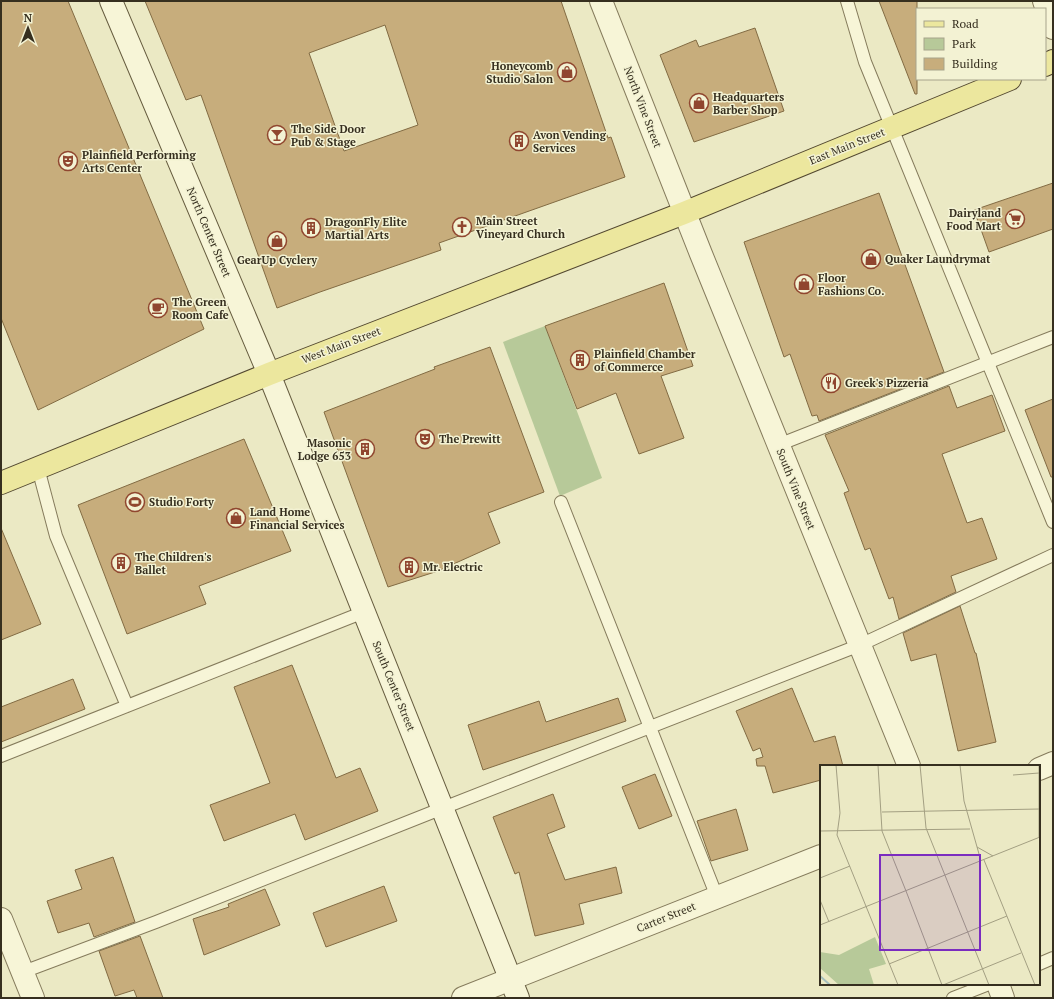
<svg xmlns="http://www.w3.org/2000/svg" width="1054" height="999" viewBox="0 0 1054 999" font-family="'PT Serif',serif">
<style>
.green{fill:#b7c999}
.building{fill:#c7ad7c;stroke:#826b43;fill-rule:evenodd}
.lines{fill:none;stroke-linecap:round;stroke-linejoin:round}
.lane-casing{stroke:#857b5c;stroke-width:14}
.street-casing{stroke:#857b5c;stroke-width:24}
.secondary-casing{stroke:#665c3f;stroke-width:24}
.primary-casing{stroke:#534830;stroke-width:24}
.lane{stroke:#f7f5d7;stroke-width:12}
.street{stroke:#f7f5d7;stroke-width:22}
.secondary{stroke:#f7f5d7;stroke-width:22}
.primary{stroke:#ece79e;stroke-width:22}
.labels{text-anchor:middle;stroke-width:3;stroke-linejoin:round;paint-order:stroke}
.poi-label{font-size:11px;font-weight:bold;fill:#362f1f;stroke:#f3f2d3;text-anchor:start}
.street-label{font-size:11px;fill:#362f1f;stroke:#f3f2d3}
.inset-river{fill:none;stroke:#a6bfbd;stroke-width:2}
.inset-road{fill:none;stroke:#a39f82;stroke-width:1}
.view{fill:#7b2cbf;fill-opacity:0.15;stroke:#7b2cbf;stroke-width:2}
.inset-edge{fill:none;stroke:#362f1f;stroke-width:2}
</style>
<rect width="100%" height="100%" fill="#ebe9c4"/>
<!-- green -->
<path class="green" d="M545,326L602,478L560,496L503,342Z"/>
<!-- building -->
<path class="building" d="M1,1H68L204,329L38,410L1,318Z
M145,1H561L608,138L611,137L625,177L439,243L441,250L320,292L277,308L201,95L186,100ZM385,25L418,125L344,151L309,53Z
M879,1H917V94H915Z
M755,28L784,111L694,142L660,55L696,40L699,47Z
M1053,183V229L989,252L974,210Z
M879,193L944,372L819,421L817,415L812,416L790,354L784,357L744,242Z
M664,283L693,366L661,376L684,438L639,454L616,393L577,409L545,326Z
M490,347L544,492L488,513L500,543L438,571L388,587L324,412L435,369L434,367Z
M949,386L957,408L992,395L1005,431L942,454L967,523L982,518L997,559L951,576L956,592L899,619L893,597L889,599L870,548L865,550L844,493L849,491L825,435Z
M1053,399V477H1051L1025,410Z
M244,439L291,551L199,586L206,604L127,634L78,505Z
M1,528L41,624L1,640Z
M960,606L975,653H976L996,742L958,751L936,654L911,661L903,633Z
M292,665L336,778L360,768L378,811L305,840L295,814L224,841L210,805L270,783L234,687Z
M73,679L85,709L1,742V707Z
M792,688L814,742L835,736L843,766H821V780L773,793L765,766H757L756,759L763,757L760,748L753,751L736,711Z
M618,698L626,721L483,770L468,725L539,701L546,722Z
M655,774L672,816L639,829L622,787Z
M553,794L565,827L547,834L565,880L616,867L622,893L579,904L584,924L535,936L519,872L515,874L493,817Z
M736,809L748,850L711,861L697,821Z
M113,857L135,922L94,937L89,923L58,933L47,901L82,889L75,870Z
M384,886L397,921L326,947L313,913Z
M265,889L280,925L204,955L193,919L229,907L228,904Z
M140,936L163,998H137L134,990L115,996L99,951Z"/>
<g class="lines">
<!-- lane casing -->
<g class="lane-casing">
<path id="lane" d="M847,1L865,62L1053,522
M778,445L1053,337
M38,468L56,536L127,706
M561,502L717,897
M1,756L364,612
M1039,964L1053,958
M23,972L156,922L443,808L860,645L1053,555
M953,998L989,984"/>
</g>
<!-- street casing -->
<g class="street-casing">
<path id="street" d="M601,1L701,254L909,766
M1044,1L1053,28
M1039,769L1053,763
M1,919L33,998
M998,984L1003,998
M463,998L821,856"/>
</g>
<!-- secondary casing -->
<g class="secondary-casing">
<path id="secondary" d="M111,1L269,374L518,998"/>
</g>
<!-- primary casing -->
<g class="primary-casing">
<path id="primary" d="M1045,65L1053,61
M1,483L269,374L684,213L1010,79"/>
</g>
<!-- lane -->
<use href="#lane" class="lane"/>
<!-- street -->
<use href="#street" class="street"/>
<!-- secondary -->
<use href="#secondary" class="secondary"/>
<!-- primary -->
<use href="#primary" class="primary"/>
</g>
<!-- icons -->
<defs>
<g id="shop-ring" transform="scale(1)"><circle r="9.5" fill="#f3f2d3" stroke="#90462f" stroke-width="1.5"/><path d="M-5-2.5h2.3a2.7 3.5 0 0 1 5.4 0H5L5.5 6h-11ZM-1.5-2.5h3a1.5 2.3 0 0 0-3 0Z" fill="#90462f"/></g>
<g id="bar-ring" transform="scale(1)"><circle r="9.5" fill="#f3f2d3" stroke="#90462f" stroke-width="1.5"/><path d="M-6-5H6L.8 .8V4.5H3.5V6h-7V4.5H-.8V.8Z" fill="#90462f"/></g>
<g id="building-ring" transform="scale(1)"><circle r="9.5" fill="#f3f2d3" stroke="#90462f" stroke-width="1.5"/><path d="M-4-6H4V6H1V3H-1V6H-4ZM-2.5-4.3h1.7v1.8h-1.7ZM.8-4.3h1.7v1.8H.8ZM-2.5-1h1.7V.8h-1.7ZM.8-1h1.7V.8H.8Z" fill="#90462f"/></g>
<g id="theatre-ring" transform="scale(1)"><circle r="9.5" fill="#f3f2d3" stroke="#90462f" stroke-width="1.5"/><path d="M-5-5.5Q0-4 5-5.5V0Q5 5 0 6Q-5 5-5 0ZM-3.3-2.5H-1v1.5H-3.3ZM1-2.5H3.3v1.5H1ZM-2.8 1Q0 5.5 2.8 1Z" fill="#90462f"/></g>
<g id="supermarket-ring" transform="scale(1)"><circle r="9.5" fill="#f3f2d3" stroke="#90462f" stroke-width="1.5"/><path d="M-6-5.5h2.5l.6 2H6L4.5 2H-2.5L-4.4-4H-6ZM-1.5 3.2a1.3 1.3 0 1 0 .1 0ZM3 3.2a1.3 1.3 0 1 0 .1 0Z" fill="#90462f"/></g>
<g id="church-ring" transform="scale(1)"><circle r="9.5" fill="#f3f2d3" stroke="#90462f" stroke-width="1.5"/><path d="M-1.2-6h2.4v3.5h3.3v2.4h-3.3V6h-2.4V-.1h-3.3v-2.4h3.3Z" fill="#90462f"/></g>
<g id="cafe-ring" transform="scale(1)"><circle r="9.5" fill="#f3f2d3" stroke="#90462f" stroke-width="1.5"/><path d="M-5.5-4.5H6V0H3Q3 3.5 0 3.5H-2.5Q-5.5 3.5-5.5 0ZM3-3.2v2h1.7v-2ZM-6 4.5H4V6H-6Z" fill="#90462f"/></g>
<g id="restaurant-ring" transform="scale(1)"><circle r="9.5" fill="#f3f2d3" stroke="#90462f" stroke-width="1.5"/><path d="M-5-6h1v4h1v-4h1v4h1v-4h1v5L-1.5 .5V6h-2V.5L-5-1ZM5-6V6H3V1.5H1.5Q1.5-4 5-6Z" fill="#90462f"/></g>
<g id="stadium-ring" transform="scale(1)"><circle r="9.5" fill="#f3f2d3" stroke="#90462f" stroke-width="1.5"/><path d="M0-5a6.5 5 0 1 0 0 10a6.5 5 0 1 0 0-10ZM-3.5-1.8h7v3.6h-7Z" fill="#90462f"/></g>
</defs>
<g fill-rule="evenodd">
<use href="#shop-ring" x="567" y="72"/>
<use href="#shop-ring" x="699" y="103"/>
<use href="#bar-ring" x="277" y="135"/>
<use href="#building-ring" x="519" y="141"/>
<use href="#theatre-ring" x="68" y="161"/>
<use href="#supermarket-ring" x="1015" y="219"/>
<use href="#church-ring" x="462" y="227"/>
<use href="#building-ring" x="311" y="228"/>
<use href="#shop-ring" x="277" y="241"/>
<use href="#shop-ring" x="871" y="259"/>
<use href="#shop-ring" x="804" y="284"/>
<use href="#cafe-ring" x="158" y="308"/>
<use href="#building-ring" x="580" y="360"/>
<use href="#restaurant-ring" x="831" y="383"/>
<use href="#theatre-ring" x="425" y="439"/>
<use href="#building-ring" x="365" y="449"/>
<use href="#stadium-ring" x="135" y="502"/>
<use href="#shop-ring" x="236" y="518"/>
<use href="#building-ring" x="121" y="563"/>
<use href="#building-ring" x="409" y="567"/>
</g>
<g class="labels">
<!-- poi labels -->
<g class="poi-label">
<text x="553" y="70" text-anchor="end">Honeycomb<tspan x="553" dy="13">Studio Salon</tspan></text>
<text x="713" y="101">Headquarters<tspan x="713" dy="13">Barber Shop</tspan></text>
<text x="291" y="133">The Side Door<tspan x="291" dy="13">Pub &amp; Stage</tspan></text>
<text x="533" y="139">Avon Vending<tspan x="533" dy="13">Services</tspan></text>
<text x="82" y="159">Plainfield Performing<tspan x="82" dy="13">Arts Center</tspan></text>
<text x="1001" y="217" text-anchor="end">Dairyland<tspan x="1001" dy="13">Food Mart</tspan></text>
<text x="476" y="225">Main Street<tspan x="476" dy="13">Vineyard Church</tspan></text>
<text x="325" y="226">DragonFly Elite<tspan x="325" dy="13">Martial Arts</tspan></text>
<text x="885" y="263">Quaker Laundrymat</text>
<text x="277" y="264" text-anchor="middle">GearUp Cyclery</text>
<text x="818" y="282">Floor<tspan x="818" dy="13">Fashions Co.</tspan></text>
<text x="172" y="306">The Green<tspan x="172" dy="13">Room Cafe</tspan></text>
<text x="594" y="358">Plainfield Chamber<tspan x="594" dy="13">of Commerce</tspan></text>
<text x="845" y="387">Greek's Pizzeria</text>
<text x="439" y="443">The Prewitt</text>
<text x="351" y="447" text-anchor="end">Masonic<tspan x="351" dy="13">Lodge 653</tspan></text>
<text x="149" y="506">Studio Forty</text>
<text x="250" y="516">Land Home<tspan x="250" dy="13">Financial Services</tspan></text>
<text x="135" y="561">The Children's<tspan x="135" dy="13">Ballet</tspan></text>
<text x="423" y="571">Mr. Electric</text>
</g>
<!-- street labels -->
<g class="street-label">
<text transform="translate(643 107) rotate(69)" y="4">North Vine Street</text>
<text transform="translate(847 146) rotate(-22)" y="4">East Main Street</text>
<text transform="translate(209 232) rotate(67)" y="4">North Center Street</text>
<text transform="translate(341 345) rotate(-21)" y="4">West Main Street</text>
<text transform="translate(796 489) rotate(68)" y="4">South Vine Street</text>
<text transform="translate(394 686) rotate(68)" y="4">South Center Street</text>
<text transform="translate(666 917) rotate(-22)" y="4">Carter Street</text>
</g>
</g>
<!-- overview -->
<g transform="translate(820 765)">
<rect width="220" height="220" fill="#ebe9c4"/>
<path d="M55,172L66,199L49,204L54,220H19L0,203V187L19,190Z" fill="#b7c999"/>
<path class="inset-river" d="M0,211L10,220"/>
<path class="inset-road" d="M16,0L20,48L17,70L78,220M58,0L62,66L86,126M100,0L106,63L169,220M140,0L144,36L161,96M219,0V73M193,10L219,8M62,47L220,44M0,66L150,64M157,82L173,91M164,95L215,220M0,113L30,101M86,126L122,220M0,135L9,157M0,160L220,72M69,199L187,151M123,220L201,188"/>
<path class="view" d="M60,90H160V185H60Z"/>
<rect width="220" height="220" class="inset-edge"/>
</g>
<!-- border -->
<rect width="1054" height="999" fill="none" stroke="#362f1f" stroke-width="4"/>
<!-- legend -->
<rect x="916" y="8" width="130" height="72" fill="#f3f2d3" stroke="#a7a48b"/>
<rect x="924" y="21" width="20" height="6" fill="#ece79e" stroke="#a7a48b"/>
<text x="952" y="28" font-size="12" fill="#362f1f">Road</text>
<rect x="924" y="38" width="20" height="12" fill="#b7c999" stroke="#a7a48b"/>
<text x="952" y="48" font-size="12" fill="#362f1f">Park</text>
<rect x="924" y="58" width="20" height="12" fill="#c7ad7c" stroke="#a7a48b"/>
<text x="952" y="68" font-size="12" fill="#362f1f">Building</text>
<!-- north arrow -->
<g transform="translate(28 28)" stroke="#f3f2d3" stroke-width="3" paint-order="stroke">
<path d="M0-3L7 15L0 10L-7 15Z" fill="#362f1f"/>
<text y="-6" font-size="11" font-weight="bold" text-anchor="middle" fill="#362f1f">N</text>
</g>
</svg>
